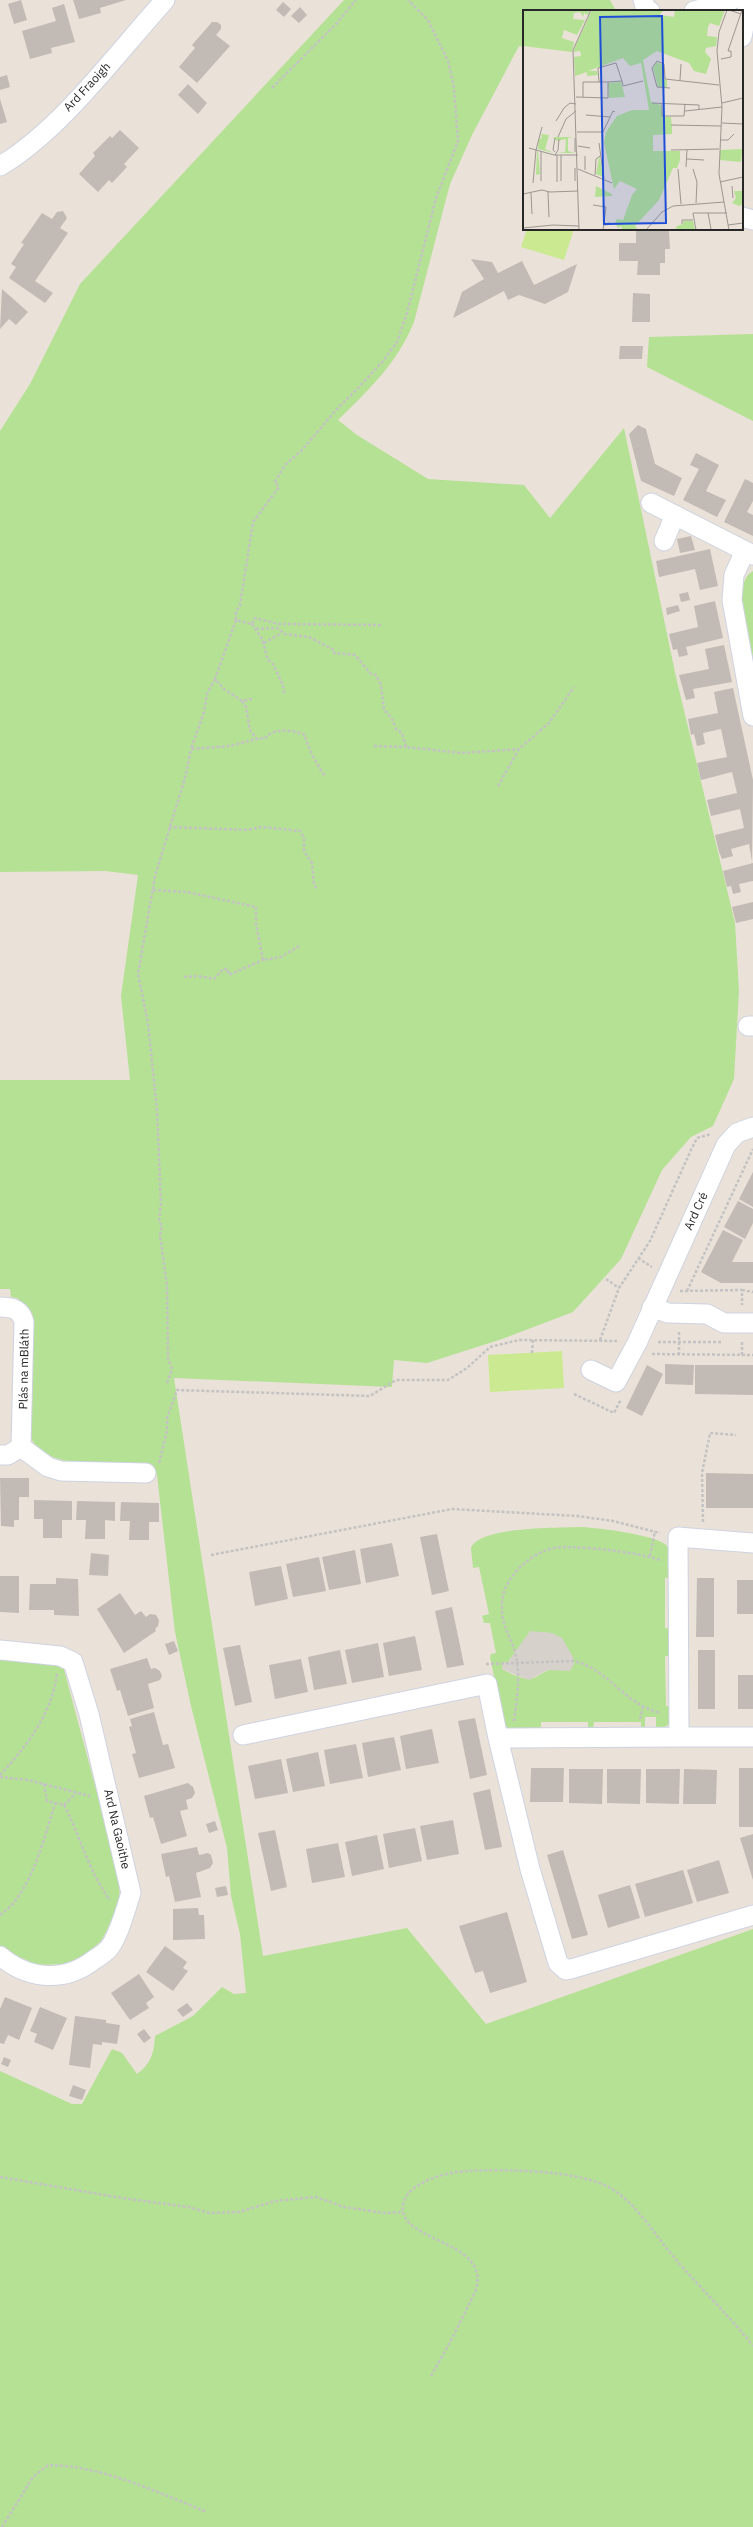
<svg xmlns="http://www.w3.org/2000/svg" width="753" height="2527" viewBox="0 0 753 2527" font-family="'IBM Plex Sans',sans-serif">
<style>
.green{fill:#b5e194;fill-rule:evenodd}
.pitch{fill:#cbe990}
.plaza{fill:#d6d1cb}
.building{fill:#c2bbb5}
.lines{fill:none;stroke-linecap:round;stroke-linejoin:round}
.minor-casing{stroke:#ced3e1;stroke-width:21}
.path{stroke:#c3c3c3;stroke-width:2.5;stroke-dasharray:3 2;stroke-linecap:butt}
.minor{stroke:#fff;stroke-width:19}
.labels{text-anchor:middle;stroke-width:3.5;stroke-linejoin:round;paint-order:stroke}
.street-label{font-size:12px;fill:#272727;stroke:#fff}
.inset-road{fill:none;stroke:#9c9791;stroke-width:1}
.view{fill:#1d4ed8;fill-opacity:0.15;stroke:#1d4ed8;stroke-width:2}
.inset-edge{fill:none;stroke:#272727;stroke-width:2}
</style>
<rect width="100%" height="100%" fill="#eae1d8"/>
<!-- green -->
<path class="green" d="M344,0H610L615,9L614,11H524V47L519,46L472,135L450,184L414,322C398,362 369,390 338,420L357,435L428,479L524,485L550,518L624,428L676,677L735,923L739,991L734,1079L713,1126L691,1137L662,1170L621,1259L573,1312L505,1338L427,1363L394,1360L392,1387L174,1378L263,1956L407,1928L486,2024L753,1929V2527H0V2071L72,2104H82L112,2049L122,2053L137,2074C151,2064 154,2053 155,2036L193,2016L222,1987L234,1994L246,1993L240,1934L231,1896L227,1848L191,1706L175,1632L157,1475L151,1465C120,1464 38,1472 30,1434L23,1304L17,1298L11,1297L10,1289H0V1080H130L121,996L138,875L105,871L0,872V431L30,384L80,284Z
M753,334V421L647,367L649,337Z
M753,571V680C749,658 729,583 753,571Z
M582,1527C597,1528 661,1535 668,1547C673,1556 671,1567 671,1577L665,1578V1628L671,1629L672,1656H665L666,1706H673C671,1720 672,1728 656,1728V1717H645V1729H641V1722H594L593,1729H588V1722H541V1732L510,1730L504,1724L490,1657L491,1654L496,1653L490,1623H484L482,1616L489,1614L479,1567L473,1568L471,1548C480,1526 560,1528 582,1527ZM531,1632L552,1633L554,1669C546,1670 543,1673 536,1677C525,1682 512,1674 502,1669L503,1663L508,1662Z
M0,1659L54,1662L63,1666L118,1871L120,1900L106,1932L101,1941L88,1953L66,1964L38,1965L3,1950L0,1946Z"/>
<!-- pitch -->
<path class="pitch" d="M527,229H574L564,260L521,247Z
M562,1351L564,1388L490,1392L488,1355Z"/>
<!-- plaza -->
<path class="plaza" d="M530,1631L552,1633L562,1638L573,1657L574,1664L570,1671L547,1670L529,1680L502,1669L503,1662H508Z"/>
<!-- building -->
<path class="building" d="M21,0L27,20L14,24L8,4Z
M73,0H126L100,8L101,13L79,19Z
M283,2L291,9L284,17L276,10Z
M64,4L75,42L51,48L52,53L30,59L22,31L56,21L52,8Z
M300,7L307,15L299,23L291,16Z
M212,22H217L221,25V29L216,35L230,46L197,83L179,67L195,48L192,45Z
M7,75L10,87L0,90V77Z
M188,84L207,103L198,114L178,95Z
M0,99L7,122L0,124Z
M120,130L139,148L124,164L127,167L112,183L109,180L98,192L79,174L95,156L93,153L110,136L112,138Z
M63,211L67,218L60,228L68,233L35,281L53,293L45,303L9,278L16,267L11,264L24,244L21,243L42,213L52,219L57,212Z
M636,229H665V231H669L670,249H665V263H660V275H637L638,261H619V243H636Z
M471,259L492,262L498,273L522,261L534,285L577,264L568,292L545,304L519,295L508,300L504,291L453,318L462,292L484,279Z
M2,289L28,312L16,325L9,319L0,329Z
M633,293L650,294V322H632Z
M620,346H643L642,359H619Z
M638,425L646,429L655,464L682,478L674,496L641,481L629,434Z
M696,453L719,465L706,491L726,500L717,517L683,500L699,469L690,465Z
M745,479L753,483V501L747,512L753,515V536L724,522Z
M691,536L695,550L680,553L677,539Z
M710,549L718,586L700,590L695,569L659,577L656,561Z
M688,592L690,600L681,602L679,594Z
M715,601L723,638L686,647L688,655L679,657L677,649L673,650L669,634L698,627L694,606Z
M678,605L680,611L667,615L666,608Z
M724,645L732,682L693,689L695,698L686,700L679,675L709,669L705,649Z
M733,688L753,780L752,861L749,844L731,849L733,856L722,859L719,852L715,835L744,828L740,809L711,816L707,800L737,793L732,772L701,780L697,763L727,757L721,729L703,733L705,744L697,746L694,734L691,735L688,719L718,713L714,692Z
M753,863V881L739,884L741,892L733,894L731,886L727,887L723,871Z
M753,902V919L736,923L732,907Z
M753,1172V1207L739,1199Z
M738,1201L753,1209V1223L745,1239L724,1227Z
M723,1230L743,1240L732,1262H753V1283H721L701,1272Z
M665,1364L694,1365L693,1385L665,1384Z
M647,1365L663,1374L642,1416L626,1408Z
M695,1365H753V1395L695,1394Z
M706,1473L753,1474V1508H706Z
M0,1478H29V1497H19V1520H14V1527L1,1526Z
M34,1500L72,1501V1520H62V1538H43V1519H34Z
M77,1501L115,1502V1521L105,1520V1539H85L86,1520H76Z
M121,1502L159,1503V1522H149V1540H129L130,1521H120Z
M437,1534L449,1591L432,1595L420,1537Z
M392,1543L399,1576L366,1583L360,1549Z
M355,1550L361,1584L329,1590L322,1557Z
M91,1553L109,1555L108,1576L89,1575Z
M319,1557L326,1591L293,1597L286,1564Z
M281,1566L288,1599L255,1606L249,1572Z
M0,1576H19V1613L0,1612Z
M56,1578L78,1579L79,1616L54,1615V1610H29L30,1584H56Z
M697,1578H714V1637H696Z
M737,1580H753V1614H737Z
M120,1593L135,1615L141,1611L146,1617L150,1614L156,1615L159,1620L158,1626L155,1629L156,1631L124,1653L97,1609Z
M452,1607L464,1665L447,1668L435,1611Z
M415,1636L422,1670L389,1676L383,1643Z
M174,1641L178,1651L169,1655L165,1644Z
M378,1643L384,1677L352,1683L345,1650Z
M240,1645L252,1702L235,1706L223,1648Z
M340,1650L347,1684L314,1690L308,1657Z
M698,1650H715V1709H698Z
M147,1658L151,1669L155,1668L160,1671L162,1676L160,1680L148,1684L154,1708L128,1716L120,1690L117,1691L110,1669Z
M301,1659L308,1692L275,1699L269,1665Z
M738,1675H753V1709H738Z
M154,1712L163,1745L168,1744L175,1768L139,1778L132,1754L136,1753L129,1727L132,1726L130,1719Z
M475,1718L487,1775L470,1779L458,1721Z
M432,1729L439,1763L406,1769L400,1736Z
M394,1737L401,1770L368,1777L362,1743Z
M356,1744L363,1778L330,1784L324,1750Z
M318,1752L325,1786L293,1792L286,1759Z
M281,1759L288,1793L255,1799L248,1766Z
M531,1768H564L563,1802H530Z
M739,1768H753V1827H739Z
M569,1769H603L602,1804L569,1803Z
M607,1769H641L640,1804L607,1803Z
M646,1769H680L679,1804L646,1803Z
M684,1769L717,1770L716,1804H683Z
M188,1783L193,1787L195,1793L192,1798L186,1800L188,1809L180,1811L187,1836L161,1844L153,1817L150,1818L144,1796Z
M490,1789L502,1847L485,1850L473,1793Z
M453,1820L459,1854L427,1860L420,1826Z
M215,1821L218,1830L209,1833L206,1824Z
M415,1828L422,1861L389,1868L383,1834Z
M275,1830L287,1887L271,1891L258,1833Z
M753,1834V1880L740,1838Z
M377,1835L384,1869L352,1876L345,1842Z
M338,1843L345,1877L312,1883L306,1849Z
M197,1847L199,1855L208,1853L211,1855L213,1863L210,1868L196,1873L201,1897L175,1902L169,1876L166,1877L161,1854Z
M563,1850L588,1935L572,1939L547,1855Z
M719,1860L729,1893L697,1902L687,1870Z
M683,1870L693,1903L645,1917L635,1884Z
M630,1885L640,1918L608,1928L598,1895Z
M226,1886L228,1895L217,1897L215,1888Z
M198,1908L199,1915H204L205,1939L173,1940V1909Z
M507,1912L527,1982L490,1993L483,1971L475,1973L459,1926Z
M165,1946L187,1962L183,1968L188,1971L173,1991L146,1972Z
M139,1974L154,1997L146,2003L149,2008L130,2020L111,1993Z
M5,1997L32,2008L19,2040L8,2035L4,2044L0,2043V2009Z
M187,2003L193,2010L183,2017L177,2010Z
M40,2007L67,2018L53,2050L34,2042L37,2034L30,2031Z
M75,2016L106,2020V2023L120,2025L117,2044L102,2042V2045L93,2044L90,2068L69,2065Z
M144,2029L151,2038L144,2043L137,2034Z
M4,2057L11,2060L8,2067L1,2064Z
M73,2085L86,2090L82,2100L69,2096Z"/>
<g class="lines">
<!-- minor casing -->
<g class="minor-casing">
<path id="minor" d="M643,0L646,9L650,11
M694,11L732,0
M742,37L749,0
M0,166C61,130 117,53 165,0
M742,217L753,220
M651,503L753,555
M664,541L675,515
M745,551L734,575L732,600L753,716
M748,1026H753
M0,1307C12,1307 21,1309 24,1322L21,1447
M652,1307L668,1313L707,1314L724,1323H753
M591,1370L616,1382L637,1343L726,1145L737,1133L753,1127
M21,1447L48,1467L61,1471L146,1473
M0,1455H8L21,1447
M753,1543L678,1537L679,1737H753
M0,1650L60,1656L73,1662L89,1714L131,1893C125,1911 120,1932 110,1947C106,1952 100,1956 95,1959C65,1983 29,1980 0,1956
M243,1735L487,1684L498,1738
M679,1737L498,1738L530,1869L558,1963L566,1970L571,1969L753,1915"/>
</g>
<!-- path -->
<path class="path" d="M272,88L337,23L356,0
M236,620L215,679L224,689L242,701L252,699
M252,624L262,639L268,660L273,664L283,685L284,693
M381,625L279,624L255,618L252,624L236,620V612L240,605L253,522L279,487L275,482L285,465L302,450L337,409L358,388L384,360L397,342L407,313L436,198L458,141L454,88L448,61L428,20L408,0
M256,629L277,628L285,634L309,637L334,650V653L355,655L371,674L376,675L381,685L384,710L391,717L396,729L402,733L406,747L462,753L519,749
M264,643L282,633
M215,679L207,694L204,712L191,749L230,746L260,738L265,739C271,727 296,730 305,735C305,742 321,774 326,776
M242,701L246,707L250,730L256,738
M374,746L406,747
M498,786L519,749L549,723L574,687
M169,827L247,830L261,827L300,831L304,838V851L312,863L314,884L317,890
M153,890L187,892L256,907V924L263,960L281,957L301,945
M184,977L198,976L214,979L223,969H228V974H231L263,960
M638,1258L652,1267
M606,1279L619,1288
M742,1290L753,1292
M680,1291L742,1290V1305
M687,1291L753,1149
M679,1332V1354
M600,1340L619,1288L650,1241L691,1150L697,1138L711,1134
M658,1342H721
M532,1353L533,1339
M652,1354L753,1355
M742,1355V1340
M167,1383L172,1369L168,1358L167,1286L160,1235L162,1227L159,1220L161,1204L157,1110L148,1023L138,974L155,876L185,778L191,749
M574,1394L614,1413L621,1399
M159,1463L167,1431V1418L177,1390L370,1396L396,1380H448L467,1368L490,1347L519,1340L617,1341
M703,1522L702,1473L710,1433L736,1435
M211,1555L452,1509L577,1516L613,1521L660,1533
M650,1556L655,1531
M486,1664L574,1661C609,1669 624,1705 661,1713
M640,1719L643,1706
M514,1721C517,1697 521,1676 515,1652C509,1632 501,1627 502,1603C503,1579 528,1555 550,1549C568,1543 642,1553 660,1560
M0,1775C27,1746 51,1715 57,1674
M0,1777L28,1780L90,1796
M44,1784L47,1801L64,1805L76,1793
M64,1805C81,1837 88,1871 110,1900
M0,1915C31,1895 44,1837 55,1804
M0,2177L122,2198L188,2207L210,2213L239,2212L275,2201L316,2197L344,2207L385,2213L403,2212
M431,2376C444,2353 457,2330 468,2306C471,2300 476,2292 477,2285C486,2238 390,2241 404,2201C411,2181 448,2172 466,2171C504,2169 588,2169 618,2193C640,2210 654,2233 672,2255C698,2286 728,2314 753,2346
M2,2527L33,2477L48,2465C104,2466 156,2492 207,2512"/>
<!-- minor -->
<use href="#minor" class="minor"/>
</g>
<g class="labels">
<!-- street labels -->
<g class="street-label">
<text transform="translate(87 87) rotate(-47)" y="4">Ard Fraoigh</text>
<text transform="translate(696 1211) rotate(-65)" y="4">Ard Cré</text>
<text transform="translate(24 1369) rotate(-89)" y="4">Plás na mBláth</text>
<text transform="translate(117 1829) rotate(77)" y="4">Ard Na Gaoithe</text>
</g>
</g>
<!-- overview -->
<g transform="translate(523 10)">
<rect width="220" height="220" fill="#eae1d8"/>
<path d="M0,0H67L65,5L61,3L60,7L57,2L51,3L50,9L62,10L54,25L41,20L39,28L51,32L49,42L0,36ZM69,0H140L137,5L151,7L152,0H202L196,16L187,13L185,17L184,26L194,27L193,36L183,38L182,42L188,49L183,64L171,61L166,53L134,41L120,50L128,92L138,95L140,107H148L149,117V124L130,125V141H157V150L154,158H150L136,190L112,216L115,220H99L98,216L95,218L92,213L94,209L100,210L109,185L114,179L97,171L91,179L81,133L83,122L94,106L109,100H126L118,53L107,56L100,48L65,61H74L75,65L64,66V62L52,66L51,47L58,46L57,41L51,42V39ZM134,52L140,55V69L144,70V77H135L130,58ZM98,72L102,87L86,88L85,73ZM18,124L26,125L22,139L31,143L15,139L16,129L19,128ZM30,127H51L45,128V141L52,143H34L42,142L43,129L34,131ZM219,139L218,152L197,150V140ZM15,141L17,164L13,165L14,142ZM76,147L77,148L80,167L73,164ZM73,176L89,184V186L72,187ZM211,181H220V194L216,196L209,193L213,188ZM160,211H170L172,220H152L154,216L160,214Z" fill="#b5e194"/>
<path class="inset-road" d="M204,0L196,22L194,41L199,97L196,164L206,220M206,0L218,4M205,41L219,0M198,49L208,47V41H205M157,70L158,54M99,71L100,76L120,71M76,72L75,58L93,53L99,71L85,72M147,78L134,77L129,58L134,51L141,54L142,69L196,75M53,87L85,88V72H60V87M129,93L176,95V100M199,93L220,88M139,94V106H161L162,94M162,101L199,97M63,105L87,107M33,111L41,98L47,93L53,94M199,113L220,114M148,115L198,116M54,122H80L90,101L92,102M35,127L43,109L53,101M32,128L30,140L32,142M52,128V142M197,130H205L211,124M76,133L81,169M55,136L67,138M6,138L31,145H55M148,140L196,139M18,142V171M32,145L35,140L36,129M34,145V172M38,145V171M164,149L181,150M163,157L164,140M52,158V171M55,159L89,173M155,159L158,194M170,159L174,172L173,193M62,160V146M72,165L73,149L77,146M197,172L220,167M10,173L13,140L19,117M209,176L210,188M25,182L26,207M8,183L9,204M0,184L19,180L27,182L55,181M70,195L83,197L80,220M185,203L188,219M159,214V210H170M81,215L90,214L85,213M205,215L220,213M0,218L30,215L56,216M56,220L50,40L68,0M123,220L139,202L150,196L201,192M173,220L170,203H204"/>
<path class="view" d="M139,6L143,213L81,214L77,7Z"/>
<rect width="220" height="220" class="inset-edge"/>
</g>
</svg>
